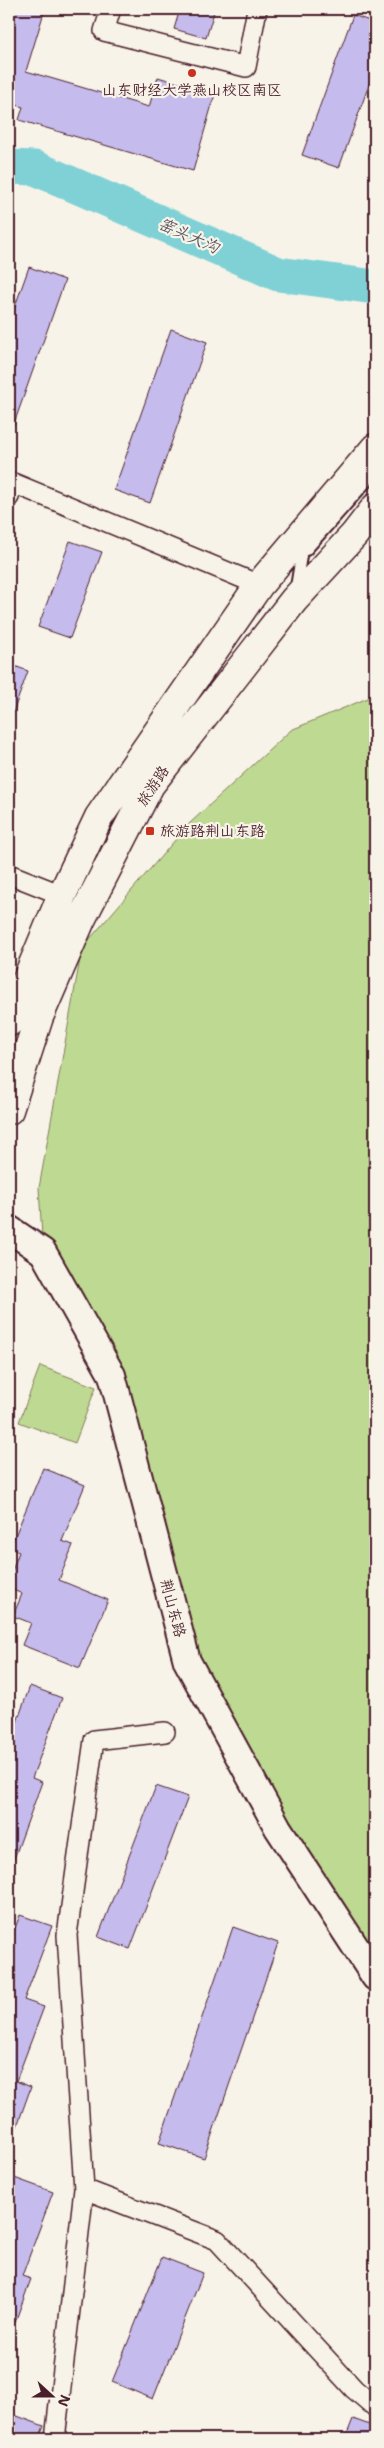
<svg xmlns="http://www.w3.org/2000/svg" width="384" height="2448" viewBox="0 0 384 2448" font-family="'Shantell Sans','LXGW WenKai TC',sans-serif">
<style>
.green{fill:#bed991;stroke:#847c5e}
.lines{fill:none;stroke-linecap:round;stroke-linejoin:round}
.river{stroke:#80d1d6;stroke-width:35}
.building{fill:#c6bbed;stroke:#4a1f2b}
.lane-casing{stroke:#4a1f2b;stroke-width:14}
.street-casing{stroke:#4a1f2b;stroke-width:22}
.secondary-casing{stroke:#4a1f2b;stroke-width:30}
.primary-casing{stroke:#4a1f2b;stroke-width:31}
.lane{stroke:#f7f3e8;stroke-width:10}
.street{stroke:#f7f3e8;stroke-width:19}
.secondary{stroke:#f7f3e8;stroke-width:26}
.primary{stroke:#f7f3e8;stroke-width:28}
.poi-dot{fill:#c8321e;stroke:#f7f3e8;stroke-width:2}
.labels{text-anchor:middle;stroke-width:4.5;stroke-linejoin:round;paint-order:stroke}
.poi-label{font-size:15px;fill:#4a1f2b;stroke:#f7f3e8}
.street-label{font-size:15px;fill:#4a1f2b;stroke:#f7f3e8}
.water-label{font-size:16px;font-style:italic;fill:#5a545e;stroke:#f7f3e8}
</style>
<rect width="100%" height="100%" fill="#f7f3e8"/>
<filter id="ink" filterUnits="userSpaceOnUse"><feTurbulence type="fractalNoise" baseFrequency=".02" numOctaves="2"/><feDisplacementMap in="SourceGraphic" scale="10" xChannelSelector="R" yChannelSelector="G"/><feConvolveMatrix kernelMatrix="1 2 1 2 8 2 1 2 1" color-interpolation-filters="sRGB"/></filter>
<g filter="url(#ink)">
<!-- green -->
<path class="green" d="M375,695V1973L187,1661L112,1375L43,1252L39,1188L82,948L189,824L291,730Z
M40,1366L96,1387L75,1443L19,1422Z"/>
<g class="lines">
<!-- river -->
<path class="river" d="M9,167L35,168L278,274L375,287"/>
</g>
<!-- building -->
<path class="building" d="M9,9H45L26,71L149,107L158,77L215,94L193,171L19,120L23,107L9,103Z
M180,9H215L206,38L174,29Z
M353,15L375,23V68L339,168L302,155Z
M29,267L65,280L11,432L9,431V323Z
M171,329L207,342L150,503L114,490Z
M70,541L102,552L70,638L38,627Z
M9,664L28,671L11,718H9Z
M43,1468L85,1485L62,1541L73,1545L59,1580L108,1600L80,1668L22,1645L31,1623L13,1616L22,1594L9,1588V1579L19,1552L10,1548Z
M30,1686L62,1698L32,1778L42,1782L11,1867L9,1866V1773L13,1761L9,1759V1744Z
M156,1786L188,1797L130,1949L98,1937Z
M20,1915L52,1926L24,2000L44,2007L16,2081L31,2087L11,2143H9V1944Z
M233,1927L278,1943L204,2158L159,2143Z
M9,2176L53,2192L22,2276L31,2279L11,2333H9Z
M162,2257L203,2273L153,2399L112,2382Z
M9,2413L44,2426L39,2439H9Z
M353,2419L375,2427V2439H345Z"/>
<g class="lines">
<!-- lane casing -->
<g class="lane-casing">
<path id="lane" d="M306,550L375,472
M296,587L301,556"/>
</g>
<!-- street casing -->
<g class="street-casing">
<path id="street" d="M111,9L104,31L246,67L257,9
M9,497L13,483L259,585
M9,874L62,895
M84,2189L217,2240L354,2389L375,2407
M55,2439L84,2189L67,1935L94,1740L165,1732"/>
</g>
<!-- secondary casing -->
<g class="secondary-casing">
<path id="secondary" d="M9,1229L43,1252L112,1375L187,1661L278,1828L375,1977"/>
</g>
<!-- primary casing -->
<g class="primary-casing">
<path id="primary" d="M9,1022L62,895L99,817L259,585L375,448
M9,1110L39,1017L81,920L150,785L294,600L354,535L375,508"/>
</g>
<!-- lane -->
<use href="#lane" class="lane"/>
<!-- street -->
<use href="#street" class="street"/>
<!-- secondary -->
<use href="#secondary" class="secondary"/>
<!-- primary -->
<use href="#primary" class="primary"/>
</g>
</g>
<!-- markers -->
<g class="poi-dot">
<circle cx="192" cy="73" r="5"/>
<rect x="145" y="826" width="10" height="10" rx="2.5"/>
</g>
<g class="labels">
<!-- poi labels -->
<g class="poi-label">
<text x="192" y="95">山东财经大学燕山校区南区</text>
<text x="160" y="836" text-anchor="start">旅游路荆山东路</text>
</g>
<!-- street labels -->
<g class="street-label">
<text transform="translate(153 786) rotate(-57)" y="5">旅游路</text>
<text transform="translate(173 1608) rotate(75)" y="5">荆山东路</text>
</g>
<!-- water labels -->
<g class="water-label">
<text transform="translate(189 235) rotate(24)" y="6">窑头大沟</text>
</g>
</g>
<!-- margin -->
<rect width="384" height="2448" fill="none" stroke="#f7f3e8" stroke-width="30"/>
<rect x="15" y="15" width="354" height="2418" fill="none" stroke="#4a1f2b" stroke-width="2" filter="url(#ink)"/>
<!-- north arrow -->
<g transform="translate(52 2396) rotate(111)" stroke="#f7f3e8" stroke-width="4" paint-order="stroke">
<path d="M0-4L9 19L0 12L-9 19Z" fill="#4a1f2b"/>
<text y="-8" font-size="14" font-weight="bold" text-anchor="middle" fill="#4a1f2b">N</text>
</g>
</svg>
